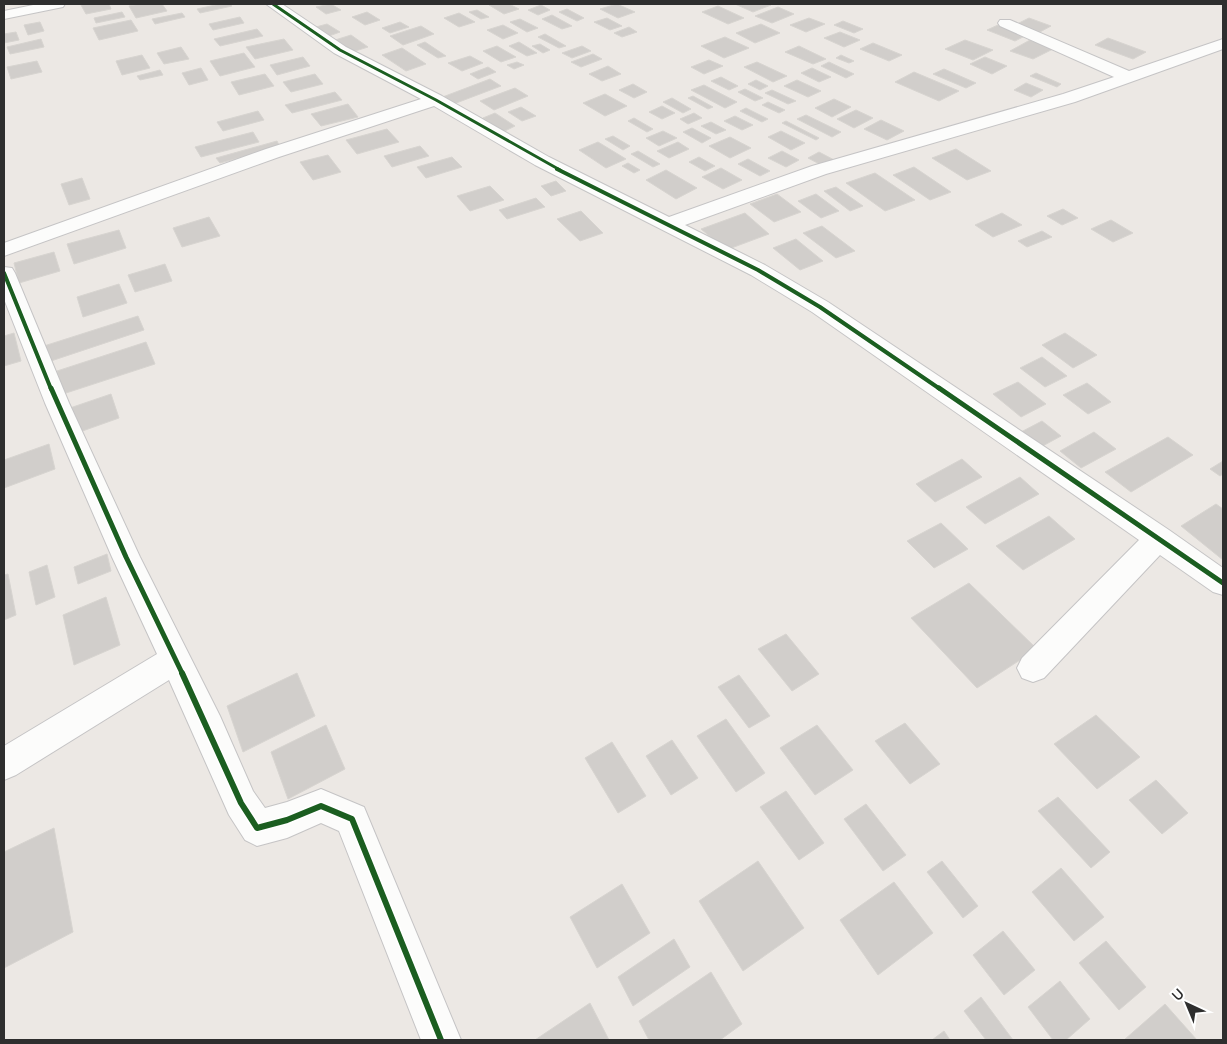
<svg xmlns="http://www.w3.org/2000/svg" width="1227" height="1044" viewBox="0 0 1227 1044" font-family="Manrope,sans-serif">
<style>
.building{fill:#d1cecb;stroke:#d7d4d0}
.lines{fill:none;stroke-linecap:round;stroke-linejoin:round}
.minor-casing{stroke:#c5c4c5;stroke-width:2}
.minor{fill:#fcfcfb;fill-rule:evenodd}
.cycleway-far3-casing{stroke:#fff;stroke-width:5}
.cycleway-far2-casing{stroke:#fff;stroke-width:6}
.cycleway-far1-casing{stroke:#fff;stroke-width:8}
.cycleway-casing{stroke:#fff;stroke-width:9}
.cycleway-far3{stroke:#1b5e20;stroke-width:3}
.cycleway-far2{stroke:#1b5e20;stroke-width:4}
.cycleway-far1{stroke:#1b5e20;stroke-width:5}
.cycleway{stroke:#1b5e20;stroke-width:6}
</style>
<rect width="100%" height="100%" fill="#ece8e4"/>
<!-- building -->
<path class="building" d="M88,4H109L111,9L86,14L81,5Z
M140,4H162L167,11L136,18L129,6Z
M220,4H230L232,6L200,13L197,9Z
M331,4L341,10L326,14L316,7Z
M494,4H509L519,9L504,14L489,5Z
M617,4L635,12L618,18L600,9Z
M735,4H768L771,5L753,12Z
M541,5L550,10L538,15L528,10Z
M718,6L744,18L728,24L702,12Z
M778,7L794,14L772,23L755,16Z
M567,9L584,18L577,21L559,12Z
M477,10L489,17L481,19L469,12Z
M122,12L125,17L96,23L94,18Z
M367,12L380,20L365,25L352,17Z
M182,13L185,17L155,24L152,19Z
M459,13L475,22L459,27L444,18Z
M552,15L572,26L562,29L542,19Z
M240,17L244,23L213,30L209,24Z
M607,18L622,26L610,30L594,22Z
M809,18L825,24L806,32L790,25Z
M1029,18L1051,26L1038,33L1017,24Z
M520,19L538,28L527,32L510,22Z
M131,20L138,31L99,40L93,28Z
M843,21L863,29L854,33L834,25Z
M40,22L44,31L28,35L24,25Z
M400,22L409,27L390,33L382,28Z
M327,24L340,32L329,36L316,27Z
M761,24L780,33L755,43L736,33Z
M503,25L518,33L503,39L487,30Z
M998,25L1025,36L1015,41L987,30Z
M421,26L434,34L403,45L390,36Z
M629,27L637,32L622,37L614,33Z
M257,29L263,36L220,46L214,39Z
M16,32L19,40L4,43V34Z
M840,32L860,40L844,47L824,38Z
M545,34L566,46L559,48L538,37Z
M351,35L368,47L349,53L332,41Z
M725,37L749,48L724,58L701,46Z
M1108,38L1146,52L1133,59L1095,45Z
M41,39L44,47L10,54L7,47Z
M284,39L293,50L255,59L246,47Z
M965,40L993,50L973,60L945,49Z
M1030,40L1053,49L1033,59L1010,51Z
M425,42L446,56L438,58L417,45Z
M519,42L537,53L527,56L509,46Z
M873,43L902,55L889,61L860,49Z
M540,44L550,50L543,53L532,46Z
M497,46L516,57L501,62L483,51Z
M582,46L591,51L572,58L562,53Z
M799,46L826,59L813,64L785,52Z
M181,47L189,59L164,64L157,53Z
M402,48L426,64L406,71L382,55Z
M244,53L255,67L220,76L210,61Z
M593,54L602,59L581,67L571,62Z
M142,55L150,68L122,75L116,61Z
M841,55L854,61L849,63L836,58Z
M470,56L483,63L462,71L448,63Z
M303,57L310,66L277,75L270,65Z
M985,57L1007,66L992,74L970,64Z
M709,60L723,66L704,74L691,67Z
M37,61L42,72L11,79L7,67Z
M517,62L524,65L514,69L507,65Z
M757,62L787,76L773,82L744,67Z
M829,62L854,74L846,78L821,66Z
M608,66L621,74L602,81L589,74Z
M488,67L496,72L478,79L470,74Z
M201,68L208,80L189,85L182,73Z
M812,68L831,77L819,82L801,73Z
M944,69L976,83L966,88L933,74Z
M160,70L163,75L140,80L137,76Z
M914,72L959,91L939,101L895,82Z
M1036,73L1061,84L1057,87L1030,76Z
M265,74L274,86L239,95L231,82Z
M315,74L323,84L291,92L283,82Z
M721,77L738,86L729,90L711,81Z
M490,79L501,86L451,105L440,98Z
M756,80L768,86L760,90L748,84Z
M797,80L821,91L808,97L784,86Z
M1026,83L1043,90L1031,97L1014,90Z
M633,84L647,92L634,98L619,90Z
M704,85L737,102L725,108L691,90Z
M515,88L528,96L494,110L480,101Z
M745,89L763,98L755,101L738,92Z
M772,90L796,101L788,104L765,93Z
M335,92L342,100L292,113L285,105Z
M605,94L627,106L605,116L583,103Z
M693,96L713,107L708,109L688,98Z
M672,98L691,109L683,113L663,102Z
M834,99L851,107L832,117L815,108Z
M768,102L785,110L779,113L762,105Z
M348,104L358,117L321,126L311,114Z
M662,106L675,113L662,119L649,112Z
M521,107L536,116L522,121L508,112Z
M746,108L768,119L762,122L740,111Z
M856,110L873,118L854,128L837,119Z
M258,111L264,120L223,131L217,122Z
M495,113L515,126L503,132L483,118Z
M694,113L702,118L688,124L680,119Z
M806,115L841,132L832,137L797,119Z
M735,116L753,125L742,130L724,121Z
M634,118L653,129L647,132L628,121Z
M881,120L904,131L887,140L864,129Z
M786,121L819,138L816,140L782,123Z
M711,122L726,130L716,134L701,126Z
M692,128L711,138L702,143L683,132Z
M387,129L399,142L357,154L346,140Z
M663,131L677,138L659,146L646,138Z
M781,131L805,143L791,150L768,137Z
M253,132L259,142L201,157L195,147Z
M613,136L630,146L623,150L605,139Z
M730,137L751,148L730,158L709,146Z
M277,141L280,147L220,163L216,158Z
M598,142L626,159L606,168L579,150Z
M678,142L689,149L669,158L657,151Z
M420,146L429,156L392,167L384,156Z
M956,149L991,171L967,180L932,158Z
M638,151L660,164L653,167L631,154Z
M782,151L799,160L786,167L768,158Z
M819,152L838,162L827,168L808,158Z
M328,155L341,172L313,180L300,162Z
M452,157L462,167L426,178L417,167Z
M699,157L715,166L705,171L689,162Z
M748,159L770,171L760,176L738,164Z
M628,163L640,170L634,173L622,166Z
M914,167L951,192L930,200L893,175Z
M721,168L742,180L723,189L702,177Z
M666,170L697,188L676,199L646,180Z
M875,173L915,200L885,211L846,183Z
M82,178L90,199L69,205L61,184Z
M556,181L566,191L551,196L541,186Z
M490,186L504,200L470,211L457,196Z
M836,187L863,206L850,211L824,191Z
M777,194L801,212L774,222L750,204Z
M816,194L839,211L821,218L798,201Z
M536,198L545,207L507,219L499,210Z
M1063,209L1078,218L1062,225L1047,216Z
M581,211L603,233L580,241L557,219Z
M745,213L769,234L726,250L701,229Z
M1002,213L1022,225L993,237L975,225Z
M209,217L220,236L182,247L173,228Z
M1111,220L1133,233L1113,242L1091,229Z
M822,226L855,251L836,258L803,233Z
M119,230L126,248L74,264L67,244Z
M1042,231L1052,237L1027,247L1018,241Z
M796,239L823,261L800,270L773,248Z
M54,252L60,271L19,283L14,263Z
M165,264L172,281L135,292L128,275Z
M119,284L127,303L83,317L77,297Z
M138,316L144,330L48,362L44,346Z
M14,333L21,361L4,366V336Z
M1065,333L1097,355L1073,368L1042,345Z
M146,342L155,364L63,394L57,371Z
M1042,357L1067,376L1045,387L1020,368Z
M1018,382L1046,404L1021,417L993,394Z
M1087,383L1111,402L1088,414L1063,395Z
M111,394L119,418L74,434L67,409Z
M1042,421L1061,436L1039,448L1021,432Z
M1094,432L1116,449L1081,468L1060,451Z
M1168,437L1193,455L1131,492L1105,472Z
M49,444L55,469L4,488V460Z
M962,459L982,477L935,502L916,484Z
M1223,461V474L1220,476L1210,469Z
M1020,477L1039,494L985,524L966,507Z
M1216,504L1223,509V560L1181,526Z
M1049,516L1075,539L1023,570L996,546Z
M941,523L968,549L934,568L907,541Z
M107,554L111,571L78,584L74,567Z
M47,565L55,597L36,605L29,572Z
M8,574L16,615L4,620V575Z
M969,583L1037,649L977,688L911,618Z
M106,597L120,645L74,665L63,615Z
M786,634L819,674L792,691L758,649Z
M297,673L315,716L243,752L227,706Z
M739,675L770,716L749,728L718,687Z
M1096,715L1140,757L1097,789L1054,744Z
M726,719L765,773L736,792L697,736Z
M905,723L940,764L910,784L875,741Z
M326,725L345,769L288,799L271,752Z
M817,725L853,770L815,795L780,748Z
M672,740L698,778L671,795L646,756Z
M612,742L646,796L618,813L585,758Z
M1156,780L1188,813L1162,834L1129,800Z
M786,791L824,843L799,860L760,807Z
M1058,797L1110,852L1091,868L1038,811Z
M866,804L906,855L883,871L844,819Z
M54,828L73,932L4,968V852Z
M758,861L804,928L743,971L699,901Z
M942,861L978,906L963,918L927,872Z
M1061,868L1104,917L1074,941L1032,892Z
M894,882L933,933L878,975L840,920Z
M622,884L650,933L597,968L570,917Z
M1003,931L1035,970L1004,995L973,955Z
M674,939L690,967L633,1006L618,977Z
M1106,941L1146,987L1119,1010L1079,963Z
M711,972L742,1024L720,1040H649L639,1021Z
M1060,981L1090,1019L1066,1040H1053L1028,1007Z
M981,997L1013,1040H986L964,1011Z
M590,1003L609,1040H535Z
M1165,1004L1197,1040H1124Z
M944,1031L950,1040H932Z"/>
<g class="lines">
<!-- minor casing -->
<g class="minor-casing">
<path id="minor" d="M38,4H65L63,7L4,19V11Z
M266,4H282L346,47L442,96L549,157L669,217L812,166L1063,94L1114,77L1000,26L998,23L1000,20H1010L1129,71L1223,39V49L1075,102L826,174L685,225L765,265L828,302L1169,530L1223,568V595L1213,592L1160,555L1044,678L1033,682L1022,678L1017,668L1022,658L1139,540L812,312L751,275L535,165L434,106L279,157L4,256V243L266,149L421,99L334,53Z
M4,267L12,268L15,273L69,403L140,557L220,716L253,791L265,808L287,802L321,789L364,807L461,1040H421L339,831L321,823L287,838L257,846L245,840L229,815L169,680L16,775L4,780V746L157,654L112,557L45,403L4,299Z"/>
</g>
<!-- minor -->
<use href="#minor" class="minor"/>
<!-- cycleway-far3 casing -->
<g class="cycleway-far3-casing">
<path id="cycleway-far3" d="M273,4L340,50L436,100L560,170"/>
</g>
<!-- cycleway-far2 casing -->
<g class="cycleway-far2-casing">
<path id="cycleway-far2" d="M557,169L758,270L820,307L940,389
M4,273L51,389"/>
</g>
<!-- cycleway-far1 casing -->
<g class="cycleway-far1-casing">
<path id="cycleway-far1" d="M51,388L126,557L183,675
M939,388L1223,583"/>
</g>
<!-- cycleway casing -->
<g class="cycleway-casing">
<path id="cycleway" d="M182,673L241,803L257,828L287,820L321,806L352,819L441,1040"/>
</g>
<!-- cycleway-far3 -->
<use href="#cycleway-far3" class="cycleway-far3"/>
<!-- cycleway-far2 -->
<use href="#cycleway-far2" class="cycleway-far2"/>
<!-- cycleway-far1 -->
<use href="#cycleway-far1" class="cycleway-far1"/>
<!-- cycleway -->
<use href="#cycleway" class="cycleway"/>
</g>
<!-- border -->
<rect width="1227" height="1044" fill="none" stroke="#2e2e2e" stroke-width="10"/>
<!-- north arrow -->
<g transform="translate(1187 1004) rotate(316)" stroke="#ffffff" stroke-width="4" paint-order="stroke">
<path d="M0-4L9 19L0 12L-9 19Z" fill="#2e2e2e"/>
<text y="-8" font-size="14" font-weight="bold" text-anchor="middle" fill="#2e2e2e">U</text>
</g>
</svg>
